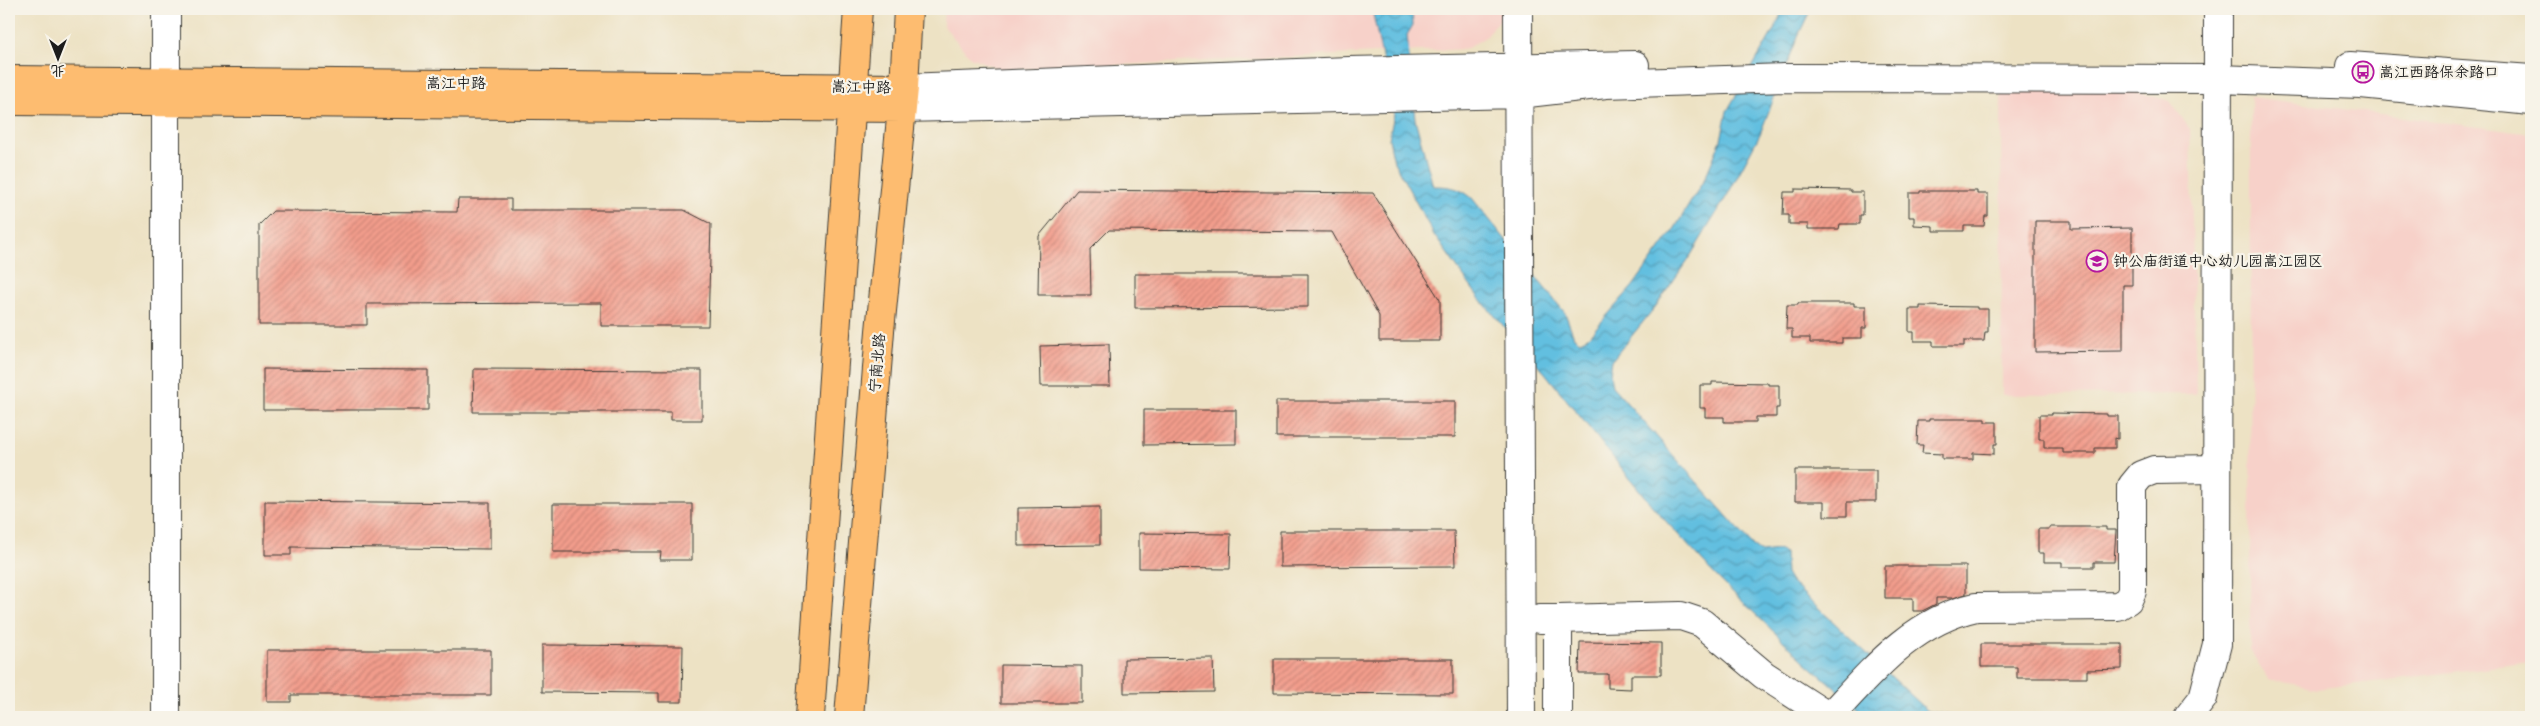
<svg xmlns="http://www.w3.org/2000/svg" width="2540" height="726" viewBox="0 0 2540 726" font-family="'Architects Daughter','LXGW WenKai TC',sans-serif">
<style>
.built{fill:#f7d1c9}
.water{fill:url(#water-waves);stroke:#3f6e7e}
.building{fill:url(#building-hatch)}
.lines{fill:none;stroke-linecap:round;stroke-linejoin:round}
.minor-casing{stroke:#3b3a35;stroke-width:30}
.major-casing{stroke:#3b3a35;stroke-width:30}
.minor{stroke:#fff;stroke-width:28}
.major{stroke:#fdbc70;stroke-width:28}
.labels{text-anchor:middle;stroke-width:4.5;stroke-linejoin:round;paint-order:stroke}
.poi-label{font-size:15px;fill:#1c1c1c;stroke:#f7f3e8;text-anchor:start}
.street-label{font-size:15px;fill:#1c1c1c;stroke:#f7f3e8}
</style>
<defs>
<pattern id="water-waves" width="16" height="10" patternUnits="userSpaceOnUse" patternTransform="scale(1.25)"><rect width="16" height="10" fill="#62bfe0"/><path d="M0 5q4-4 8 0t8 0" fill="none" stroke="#509ab5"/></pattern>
<pattern id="building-hatch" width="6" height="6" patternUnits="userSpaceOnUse" patternTransform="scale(1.25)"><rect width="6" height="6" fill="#f39d8c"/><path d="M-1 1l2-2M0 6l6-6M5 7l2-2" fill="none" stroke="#c47f72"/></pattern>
</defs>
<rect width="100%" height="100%" fill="#f7f3e8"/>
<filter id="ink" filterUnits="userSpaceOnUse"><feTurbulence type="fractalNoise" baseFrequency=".02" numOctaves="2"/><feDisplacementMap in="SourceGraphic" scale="10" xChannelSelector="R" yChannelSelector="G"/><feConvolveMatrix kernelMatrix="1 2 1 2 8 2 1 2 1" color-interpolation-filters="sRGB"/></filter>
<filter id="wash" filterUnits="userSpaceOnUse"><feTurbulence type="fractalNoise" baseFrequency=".0096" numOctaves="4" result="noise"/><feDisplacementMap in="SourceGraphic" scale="20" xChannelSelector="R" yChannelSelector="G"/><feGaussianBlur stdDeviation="1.12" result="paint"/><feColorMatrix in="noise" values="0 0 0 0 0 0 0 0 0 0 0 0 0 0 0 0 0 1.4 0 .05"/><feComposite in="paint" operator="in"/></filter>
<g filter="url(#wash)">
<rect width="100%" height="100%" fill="#ede2c4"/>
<!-- built -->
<path class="built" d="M944,9H1502V17L1487,36L1466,49L1002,70L970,57L943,25Z
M2001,87H2119L2170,101L2190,129L2196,394L2002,395Z
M2251,97L2531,134V662L2317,689L2268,679L2250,650Z"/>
<!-- water -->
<path class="water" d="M1372,9H1412L1413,25L1407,35L1415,119L1433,186C1449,186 1459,187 1472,198L1565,313L1574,337L1580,341L1588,337L1633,286L1675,228L1705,178L1721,140L1727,111L1776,26L1783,9H1811L1798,36L1760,134L1728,194L1691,255L1656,306L1612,360L1610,374L1612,386L1756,549L1761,552L1778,550L1785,553L1786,574L1791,582L1928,711L1958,717H1868L1804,661L1716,576L1653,507L1545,373L1479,298L1434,235L1394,162L1389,139L1394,114Z"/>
<g id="blocks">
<!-- building -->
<path class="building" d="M1795,189L1851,190V192H1863V215H1860V224H1840L1839,229H1808V224H1789V215H1783L1784,192H1795Z
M1077,190L1373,193L1440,300V341H1379V316L1332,232L1109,230L1090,249L1091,295H1038L1039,236Z
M1920,191H1977V194H1988V216H1985L1984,226H1964V231H1933V226L1914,225V217H1909V193H1920Z
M458,199H511V210H684L711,224L708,326H601V303L367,304V325H259V225L273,211L457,212Z
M2035,221H2071V229L2132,228V285H2123V351L2035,352Z
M1135,274H1308V307L1135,308Z
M1798,303H1854V306H1866V328H1862V338H1842V343H1810V338H1792V329H1786L1787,305H1798Z
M1920,306L1977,307V309H1988V332H1985L1984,341H1964V346H1933V341H1914V332H1909V309H1920Z
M1109,344L1110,386H1041L1040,346Z
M263,369L428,370V410H263Z
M474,369L702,370V420H671V412H473Z
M1712,382L1768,383V385H1779V408H1776V417H1756V422H1724V417H1705V408H1700V385H1712Z
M1276,401H1455V437H1276Z
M1144,410H1236V444L1144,445Z
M2051,413L2107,414V416H2118V439L2115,438V448H2095V453H2063V448H2044V439H2039V415H2051Z
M1929,419H1985V422H1997V444H1994V454L1973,453V459H1942V454L1922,453L1923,445H1917L1918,421H1929Z
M1795,470H1876V502H1847V516H1824V502H1795Z
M265,501L490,503V549L291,547V555H265Z
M553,504H692V560H660L661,552H553Z
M1100,507V545L1018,546V508Z
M2050,527H2106V530H2116L2114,562H2094V567H2062V562H2044V553H2038V529H2050Z
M1280,531H1454L1455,566L1280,567Z
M1139,533L1231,534L1230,569L1139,568Z
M1885,566H1966V594L1953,598H1936V604L1922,611H1913V598H1885Z
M1580,642L1661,643V675H1631V689L1608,688V674H1579Z
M1981,644H2122V669L2087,670V678H2017V667H1981Z
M542,645L683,646L682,702H659V693L542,692Z
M267,650H491V695H291V702H267Z
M1213,658L1214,692L1124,693V659Z
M1274,659H1453V694L1274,693Z
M1001,665L1082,666V703H1001Z"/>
</g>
</g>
<g filter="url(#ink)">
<use href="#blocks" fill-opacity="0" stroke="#3b3a35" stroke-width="1"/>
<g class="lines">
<!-- minor casing -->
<g class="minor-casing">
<path id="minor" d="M166,9V717
M1518,9L1521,717
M2350,66L2531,79
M904,88L1349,71L1635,65
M902,108L1519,94L1606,84L1785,78L2219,79L2361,84L2531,101
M1540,619H1558V717
M1558,619L1681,616L1702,623L1764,675L1829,717
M1829,717C1871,672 1912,621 1976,607L2118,606L2128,600L2132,591V486L2141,475L2154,470L2217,469
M2188,717L2203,698L2217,644L2218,9"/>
</g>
<!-- major casing -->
<g class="major-casing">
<path id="major" d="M9,80L904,88
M9,101L902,108
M810,717L858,9
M849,717L880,331L904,88L908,9"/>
</g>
<!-- minor -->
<use href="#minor" class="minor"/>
<!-- major -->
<use href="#major" class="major"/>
</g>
</g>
<!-- icons -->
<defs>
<g id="bus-ring" transform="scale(1.125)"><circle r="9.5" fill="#f7f3e8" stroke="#b5179e" stroke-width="1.5"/><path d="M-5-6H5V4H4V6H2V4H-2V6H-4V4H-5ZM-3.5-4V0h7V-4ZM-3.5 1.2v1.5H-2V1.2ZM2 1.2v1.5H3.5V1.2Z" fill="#b5179e"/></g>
<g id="school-ring" transform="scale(1.125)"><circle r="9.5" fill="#f7f3e8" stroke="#b5179e" stroke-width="1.5"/><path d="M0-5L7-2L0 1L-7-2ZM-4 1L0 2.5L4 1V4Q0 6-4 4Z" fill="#b5179e"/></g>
</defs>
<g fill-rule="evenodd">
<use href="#bus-ring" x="2363" y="72"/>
<use href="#school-ring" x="2097" y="261"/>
</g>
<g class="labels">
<!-- poi labels -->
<g class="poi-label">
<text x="2379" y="77">嵩江西路保余路口</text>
<text x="2113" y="266">钟公庙街道中心幼儿园嵩江园区</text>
</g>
<!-- street labels -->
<g class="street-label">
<text x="456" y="88">嵩江中路</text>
<text transform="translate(861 87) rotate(1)" y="5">嵩江中路</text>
<text transform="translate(877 363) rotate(-85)" y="5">宁南北路</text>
</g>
</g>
<!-- margin -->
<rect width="2540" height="726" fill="none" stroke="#f7f3e8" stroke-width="30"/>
<!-- north arrow -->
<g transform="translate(58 58) rotate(180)" stroke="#f7f3e8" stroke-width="4" paint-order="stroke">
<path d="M0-4L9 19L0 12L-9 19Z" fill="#1c1c1c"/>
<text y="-8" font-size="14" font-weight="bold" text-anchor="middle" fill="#1c1c1c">北</text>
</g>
</svg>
